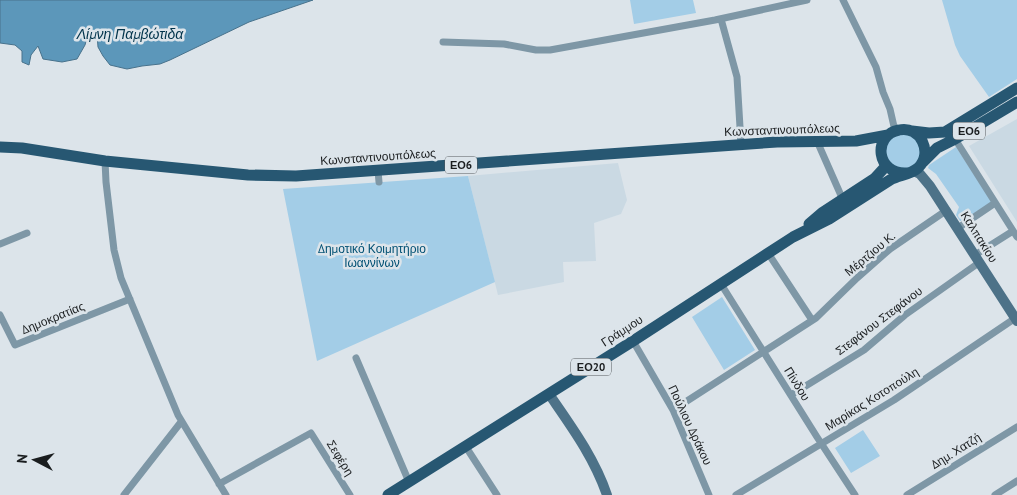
<svg xmlns="http://www.w3.org/2000/svg" width="1017" height="495" viewBox="0 0 1017 495" font-family="'PT Sans',sans-serif">
<style>
.built{fill:#cad9e3}
.green{fill:#a3cde7}
.water{fill:#5c97ba;stroke:#48728c}
.lines{fill:none;stroke-linecap:round;stroke-linejoin:round}
.street{stroke:#7e97a6;stroke-width:7}
.secondary{stroke:#4d7288;stroke-width:10}
.primary{stroke:#275772;stroke-width:11}
.labels{text-anchor:middle;stroke-width:5;stroke-linejoin:round;paint-order:stroke}
.shield{fill:#dce4ea;stroke:#54595c;stroke-width:1}
.shield-label{font-size:11px;font-weight:bold;fill:#1a1d1f}
.street-label{font-size:12px;fill:#1a1d1f;stroke:#dce4ea}
.park-label{font-size:12px;fill:#005073;stroke:#dce4ea}
.water-label{font-size:14px;font-style:italic;fill:#00334b;stroke:#dce4ea}
</style>
<rect width="100%" height="100%" fill="#dce4ea"/>
<!-- built -->
<path class="built" d="M1017,119V222L969,146Z
M618,163L627,200L621,214L594,223L596,261L563,262L564,282L498,295L468,176Z"/>
<!-- green -->
<path class="green" d="M630,0H693L696,13L634,24Z
M942,0H1017V79L989,97L960,56L955,45Z
M898,130L922,141L918,167L892,170L883,145Z
M956,147L992,202L962,221H960L956,215L959,207L936,174L928,168L929,165Z
M468,176L495,282L317,361L283,189Z
M722,297L755,350L724,370L692,317Z
M863,430L880,456L851,473L835,448Z"/>
<!-- water -->
<path class="water" d="M0,0H313L249,22L170,60L160,64L142,66L127,69L110,65L103,56L98,47L97,34L89,31L85,45L77,59L62,62L43,59L38,46L31,55L29,65L22,62V51L15,45L0,43Z"/>
<g class="lines">
<!-- street -->
<path class="street" d="M843,0L876,67L883,92L890,109L895,131
M721,19L737,77L741,144
M443,42L504,44L536,50H550L715,20L807,0
M955,139L1017,237
M817,141L843,200
M105,161L106,182L114,250L121,278L178,415L226,495
M378,171L379,182
M958,228L995,203
M0,244L27,233
M768,253L812,320
M975,255L1013,231
M721,284L817,437L855,495
M0,315L15,345L130,299
M633,341L673,410L709,495
M356,358L409,482
M791,395L864,350L905,315L980,262
M673,410L816,318L857,278L890,249L947,210
M466,447L497,495
M219,484L311,433L350,495
M124,495L181,422
M736,495L894,400L1017,317
M907,495L1017,427
M995,495L1017,481"/>
<!-- secondary -->
<path class="secondary" d="M914,171L920,174L930,186L1017,321
M549,394C571,426 594,457 607,495"/>
<!-- primary -->
<path class="primary" d="M912,131L929,133L945,132L1017,88
M0,147L22,148L105,161L248,175L296,176L777,142L856,141L888,135
M923,162L937,148L955,139L1017,102
M809,224L823,212L875,178L886,166
M388,495L633,341L793,237L829,219L890,180C898,175 910,175 918,168C934,153 920,125 899,130C872,135 876,175 907,173"/>
</g>
<g class="labels">
<!-- shield labels -->
<g class="shield">
<rect x="953" y="122.5" width="32" height="17" rx="4"/>
<rect x="445" y="156.5" width="32" height="17" rx="4"/>
<rect x="571" y="358.5" width="40" height="17" rx="4"/>
</g>
<g class="shield-label">
<text x="969" y="135">ΕΟ6</text>
<text x="461" y="169">ΕΟ6</text>
<text x="591" y="371">ΕΟ20</text>
</g>
<!-- street labels -->
<g class="street-label">
<text transform="translate(782 130) rotate(-2)" y="4">Κωνσταντινουπόλεως</text>
<text transform="translate(378 157) rotate(-4)" y="4">Κωνσταντινουπόλεως</text>
<text transform="translate(979 237) rotate(58)" y="4">Καλπακίου</text>
<text transform="translate(870 254) rotate(-40)" y="4">Μέρτζιου Κ.</text>
<text transform="translate(53 318) rotate(-22)" y="4">Δημοκρατίας</text>
<text transform="translate(879 321) rotate(-37)" y="4">Στεφάνου Στεφάνου</text>
<text transform="translate(622 331) rotate(-33)" y="4">Γράμμου</text>
<text transform="translate(797 384) rotate(58)" y="4">Πίνδου</text>
<text transform="translate(872 399) rotate(-32)" y="4">Μαρίκας Κοτοπούλη</text>
<text transform="translate(690 425) rotate(65)" y="4">Πούλιου Δράκου</text>
<text transform="translate(956 451) rotate(-32)" y="4">Δημ. Χατζή</text>
<text transform="translate(340 458) rotate(58)" y="4">Σεφέρη</text>
</g>
<!-- park labels -->
<g class="park-label">
<text x="372" y="253">Δημοτικό Κοιμητήριο<tspan x="372" dy="14">Ιωαννίνων</tspan></text>
</g>
<!-- water labels -->
<g class="water-label">
<text x="130" y="39">Λίμνη Παμβώτιδα</text>
</g>
</g>
<!-- north arrow -->
<g transform="translate(35 460) rotate(276)" stroke="#dce4ea" stroke-width="4" paint-order="stroke">
<path d="M0-4L9 19L0 12L-9 19Z" fill="#1a1d1f"/>
<text y="-8" font-size="14" font-weight="bold" text-anchor="middle" fill="#1a1d1f">N</text>
</g>
</svg>
